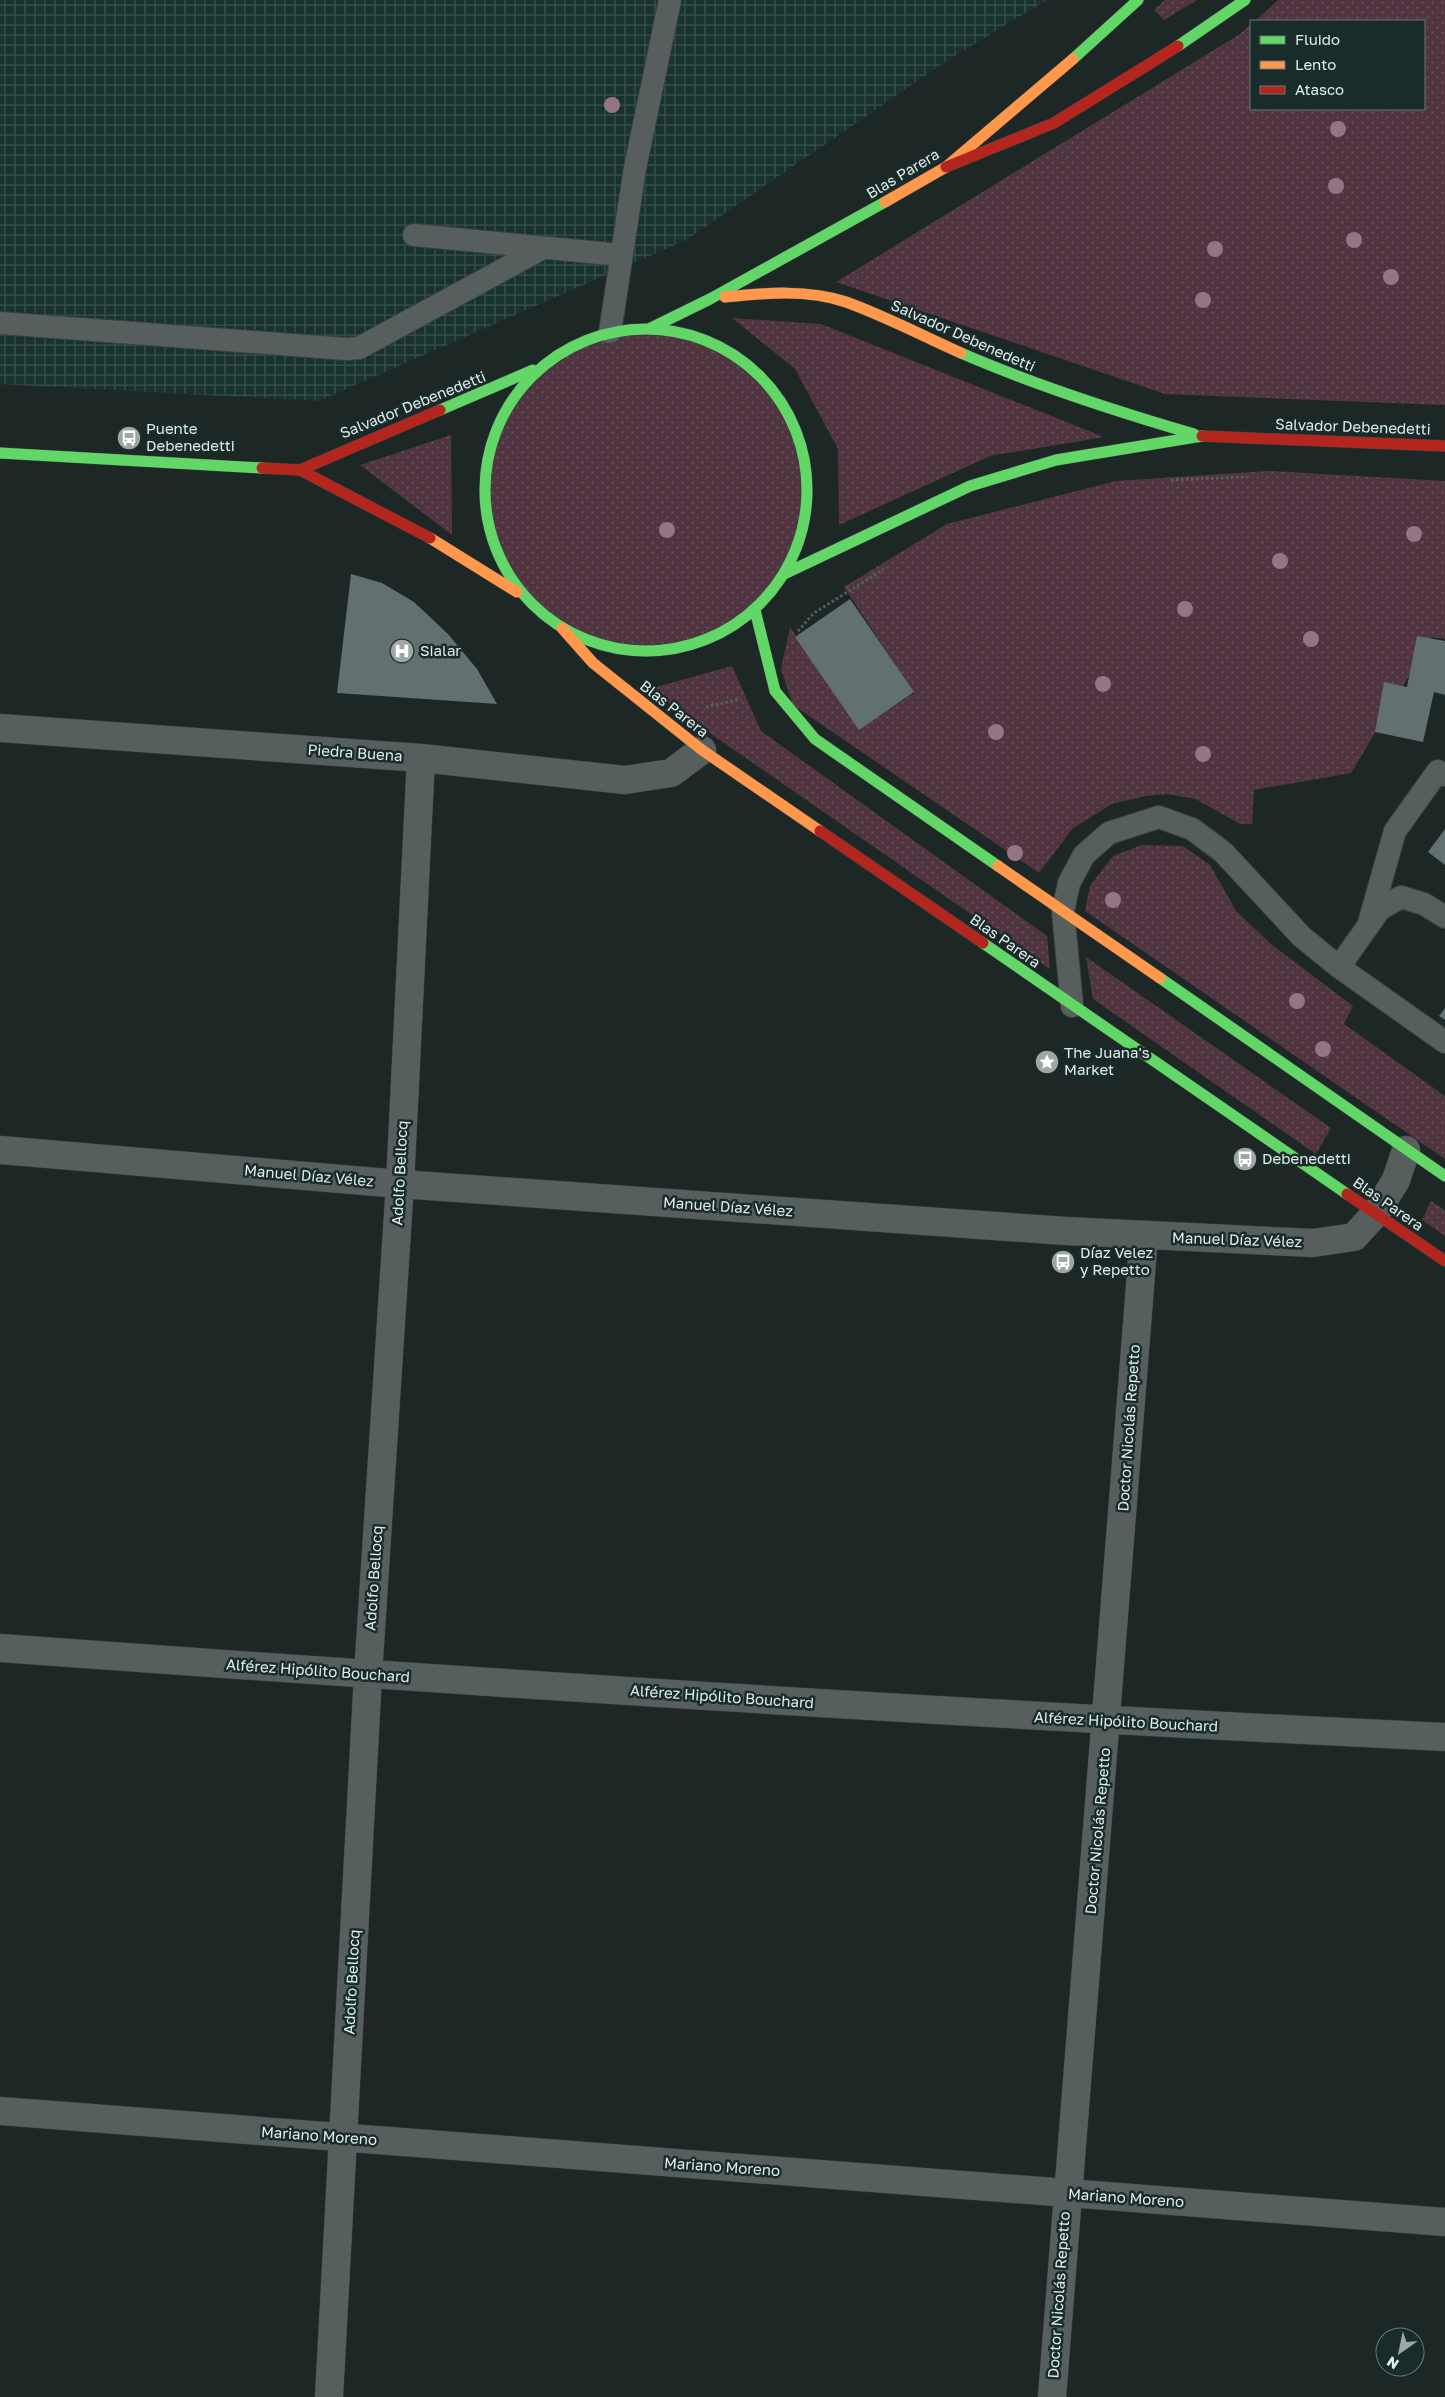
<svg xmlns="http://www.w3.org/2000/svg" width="1445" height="2397" viewBox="0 0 1445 2397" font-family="'Golos Text',sans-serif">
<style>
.industrial{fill:url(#industrial-grid)}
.grass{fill:url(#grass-dots)}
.building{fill:#62716f}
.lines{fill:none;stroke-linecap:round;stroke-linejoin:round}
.lane-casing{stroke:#394341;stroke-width:24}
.street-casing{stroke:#394341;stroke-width:29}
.fast-casing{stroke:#394341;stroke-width:12}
.slow-casing{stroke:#394341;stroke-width:12}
.jam-casing{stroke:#394341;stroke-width:12}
.path{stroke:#545e5c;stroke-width:3;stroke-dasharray:2.5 2.5;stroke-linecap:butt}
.lane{stroke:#575f5e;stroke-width:22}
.street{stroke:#575f5e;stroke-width:28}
.fast{stroke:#63d668;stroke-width:11}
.slow{stroke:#ff974d;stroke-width:11}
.jam{stroke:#b3261e;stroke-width:11}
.tree{fill:#957483}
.labels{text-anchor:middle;stroke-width:5;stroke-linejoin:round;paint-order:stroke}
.street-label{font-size:15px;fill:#e1eceb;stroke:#192c2a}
.poi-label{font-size:15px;fill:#e1eceb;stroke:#192c2a;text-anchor:start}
</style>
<defs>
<pattern id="industrial-grid" width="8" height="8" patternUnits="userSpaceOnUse" patternTransform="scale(1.25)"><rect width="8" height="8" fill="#183230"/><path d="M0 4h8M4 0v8" fill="none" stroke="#39504e"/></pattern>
<pattern id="grass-dots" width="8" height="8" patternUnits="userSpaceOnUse" patternTransform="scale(1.25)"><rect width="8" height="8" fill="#503541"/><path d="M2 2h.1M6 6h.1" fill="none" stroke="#69525d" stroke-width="1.8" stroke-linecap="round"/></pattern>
</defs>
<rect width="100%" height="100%" fill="#1d2826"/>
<!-- industrial -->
<path class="industrial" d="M0,0H1047L948,60L686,240L319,401L0,384Z"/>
<!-- grass -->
<path class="grass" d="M1165,0H1197L1164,20L1154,10Z
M1278,0H1445V405L1165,394L836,282L1240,34L1251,24V109H1424V21H1255Z
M732,318L821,324L1104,437L990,456L839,525L838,449L795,369Z
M485 490a161 161 0 1 1 322 0a161 161 0 1 1-322 0Z
M451,435L452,535L360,465Z
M1268,471L1445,481V639L1432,637L1351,773L1254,790L1252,824H1240L1196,799L1167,794L1145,796L1112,804L1073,828L1039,873L793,705L781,669L790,627L859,729L914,693L844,587L947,524L1116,481Z
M732,666L761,731L1047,936L1050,969L714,736L649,689Z
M1142,845L1183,846L1210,865L1236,911L1271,944L1353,1006L1344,1024L1445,1096V1159L1085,911L1090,886L1113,856Z
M1086,957L1331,1128L1316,1154L1093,999Z
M1431,1201L1445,1210V1236L1422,1220Z"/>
<!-- building -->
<path class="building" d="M351,574L382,583L414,602L448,634L477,669L497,704L337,693Z
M850,599L914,692L859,730L795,637Z
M1417,636L1445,641V695L1434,692L1423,742L1375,732L1384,682L1407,687Z
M1445,829V865L1428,852Z
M1445,1008V1020L1439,1016Z"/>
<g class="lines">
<!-- lane casing -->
<g class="lane-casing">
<path id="lane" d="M414,235L621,255
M0,323L346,349L359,348L541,249
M610,332L635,168L670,0
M1369,923L1395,831L1438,771L1445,775
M1339,967L1380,909L1401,897L1424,904L1445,917
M1072,1006L1063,911L1069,883L1084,855L1109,833L1159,817L1192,829L1223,852L1302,937L1339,967L1445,1042"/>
</g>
<!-- street casing -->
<g class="street-casing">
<path id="street" d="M0,728L421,758L625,780L671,773L702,750
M0,1150L400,1184L1066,1231L1313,1243L1354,1237L1376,1213L1396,1180L1406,1150
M0,1648C481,1683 963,1714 1445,1737
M0,2111L1445,2222
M329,2397L368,1675L400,1184L421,758
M1052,2397L1144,1236"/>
</g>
<!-- fast casing -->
<g class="fast-casing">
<path id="fast" d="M1178,46L1245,0
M1073,59L1138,0
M651,328L710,299L885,202
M485 490a161 161 0 1 1 322 0a161 161 0 1 1-322 0Z
M961,353C1037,386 1115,411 1194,434
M440,410L533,370
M0,453L262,468
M784,574L970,486L1056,460L1202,436
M755,610L775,691L815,739L998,866
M983,943L1347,1194
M1160,978L1445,1176"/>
</g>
<!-- slow casing -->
<g class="slow-casing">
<path id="slow" d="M885,202L946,167L1073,59
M725,297C765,293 808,289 846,302C885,316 923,336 961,353
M430,538L517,592
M562,628L593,663L702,750L820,831
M998,866L1160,978"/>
</g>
<!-- jam casing -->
<g class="jam-casing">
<path id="jam" d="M946,167L1054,123L1178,46
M1202,436L1445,446
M262,468L300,470L430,538
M300,470L440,410
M820,831L983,943
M1347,1194L1445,1261"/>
</g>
<!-- path -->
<path class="path" d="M1171,480L1247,477
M798,631L814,613L884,569
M706,707L741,699"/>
<!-- lane -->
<use href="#lane" class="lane"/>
<!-- street -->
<use href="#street" class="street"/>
<!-- fast -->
<use href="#fast" class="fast"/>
<!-- slow -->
<use href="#slow" class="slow"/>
<!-- jam -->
<use href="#jam" class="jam"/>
</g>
<!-- trees -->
<g class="tree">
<circle cx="612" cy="105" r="8"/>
<circle cx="1338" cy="129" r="8"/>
<circle cx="1336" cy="186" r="8"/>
<circle cx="1354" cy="240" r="8"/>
<circle cx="1215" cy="249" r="8"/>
<circle cx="1391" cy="277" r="8"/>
<circle cx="1203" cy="300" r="8"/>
<circle cx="667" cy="530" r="8"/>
<circle cx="1414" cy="534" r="8"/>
<circle cx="1280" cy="561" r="8"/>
<circle cx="1185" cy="609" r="8"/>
<circle cx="1311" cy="639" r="8"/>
<circle cx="1103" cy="684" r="8"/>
<circle cx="996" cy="732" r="8"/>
<circle cx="1203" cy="754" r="8"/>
<circle cx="1015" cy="853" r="8"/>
<circle cx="1113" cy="900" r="8"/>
<circle cx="1297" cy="1001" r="8"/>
<circle cx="1323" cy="1049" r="8"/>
</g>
<!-- icons -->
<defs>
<g id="bus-disc" transform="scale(1.25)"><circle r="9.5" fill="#9ca7a6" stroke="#192c2a"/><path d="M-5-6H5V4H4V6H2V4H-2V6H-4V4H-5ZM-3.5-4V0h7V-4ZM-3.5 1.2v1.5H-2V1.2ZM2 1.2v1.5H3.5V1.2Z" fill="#fff"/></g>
<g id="hospital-disc" transform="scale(1.25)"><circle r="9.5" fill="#9ca7a6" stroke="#192c2a"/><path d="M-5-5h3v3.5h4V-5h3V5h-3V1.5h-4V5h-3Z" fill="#fff"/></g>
<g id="sight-disc" transform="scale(1.25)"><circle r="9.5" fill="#9ca7a6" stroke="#192c2a"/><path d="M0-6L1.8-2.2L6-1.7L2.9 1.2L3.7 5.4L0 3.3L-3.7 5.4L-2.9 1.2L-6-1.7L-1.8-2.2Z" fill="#fff"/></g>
</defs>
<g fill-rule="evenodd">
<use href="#bus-disc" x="129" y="438"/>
<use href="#hospital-disc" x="402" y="651"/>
<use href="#sight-disc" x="1047" y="1062"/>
<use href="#bus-disc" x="1245" y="1159"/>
<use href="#bus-disc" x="1063" y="1262"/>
</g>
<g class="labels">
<!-- street labels -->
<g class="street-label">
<text transform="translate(903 174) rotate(-31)" y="5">Blas Parera</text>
<text transform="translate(963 336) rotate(24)" y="5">Salvador Debenedetti</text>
<text transform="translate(413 405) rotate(-22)" y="5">Salvador Debenedetti</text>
<text transform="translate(1353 427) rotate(2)" y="5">Salvador Debenedetti</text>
<text transform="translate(674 709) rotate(38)" y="5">Blas Parera</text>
<text transform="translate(355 753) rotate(4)" y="5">Piedra Buena</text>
<text transform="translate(1005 941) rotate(35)" y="5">Blas Parera</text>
<text transform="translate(400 1173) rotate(-87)" y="5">Adolfo Bellocq</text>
<text transform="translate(309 1176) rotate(5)" y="5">Manuel Díaz Vélez</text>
<text transform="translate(1388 1204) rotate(35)" y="5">Blas Parera</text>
<text transform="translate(728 1207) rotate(4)" y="5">Manuel Díaz Vélez</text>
<text transform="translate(1237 1240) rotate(2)" y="5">Manuel Díaz Vélez</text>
<text transform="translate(1129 1428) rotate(-86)" y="5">Doctor Nicolás Repetto</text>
<text transform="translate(374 1578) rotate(-86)" y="5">Adolfo Bellocq</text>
<text transform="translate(318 1671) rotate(4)" y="5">Alférez Hipólito Bouchard</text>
<text transform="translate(722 1697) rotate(4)" y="5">Alférez Hipólito Bouchard</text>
<text transform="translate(1126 1722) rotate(3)" y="5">Alférez Hipólito Bouchard</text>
<text transform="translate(1098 1831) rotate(-85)" y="5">Doctor Nicolás Repetto</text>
<text transform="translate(352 1982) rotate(-87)" y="5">Adolfo Bellocq</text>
<text transform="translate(319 2136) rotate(4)" y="5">Mariano Moreno</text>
<text transform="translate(722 2167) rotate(4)" y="5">Mariano Moreno</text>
<text transform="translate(1126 2198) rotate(4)" y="5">Mariano Moreno</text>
<text transform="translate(1059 2295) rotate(-86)" y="5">Doctor Nicolás Repetto</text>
</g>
<!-- poi labels -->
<g class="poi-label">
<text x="146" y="434">Puente<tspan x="146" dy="17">Debenedetti</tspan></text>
<text x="420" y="656">Sialar</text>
<text x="1064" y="1058">The Juana's<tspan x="1064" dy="17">Market</tspan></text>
<text x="1262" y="1164">Debenedetti</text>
<text x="1080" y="1258">Díaz Velez<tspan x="1080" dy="17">y Repetto</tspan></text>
</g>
</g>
<!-- legend -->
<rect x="1250" y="20" width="175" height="90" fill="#192c2a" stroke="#697977"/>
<rect x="1260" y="36" width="25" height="8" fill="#63d668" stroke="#697977"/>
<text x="1295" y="45" font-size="15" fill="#e1eceb">Fluido</text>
<rect x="1260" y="61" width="25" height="8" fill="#ff974d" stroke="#697977"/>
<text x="1295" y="70" font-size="15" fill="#e1eceb">Lento</text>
<rect x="1260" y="86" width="25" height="8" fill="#b3261e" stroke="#697977"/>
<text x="1295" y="95" font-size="15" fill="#e1eceb">Atasco</text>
<!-- north arrow -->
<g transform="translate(1400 2352) rotate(213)"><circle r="24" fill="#192c2a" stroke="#697977"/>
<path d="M0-4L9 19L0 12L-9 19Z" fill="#9ca7a6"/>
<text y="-8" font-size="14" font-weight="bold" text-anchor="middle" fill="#e1eceb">N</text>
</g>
</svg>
